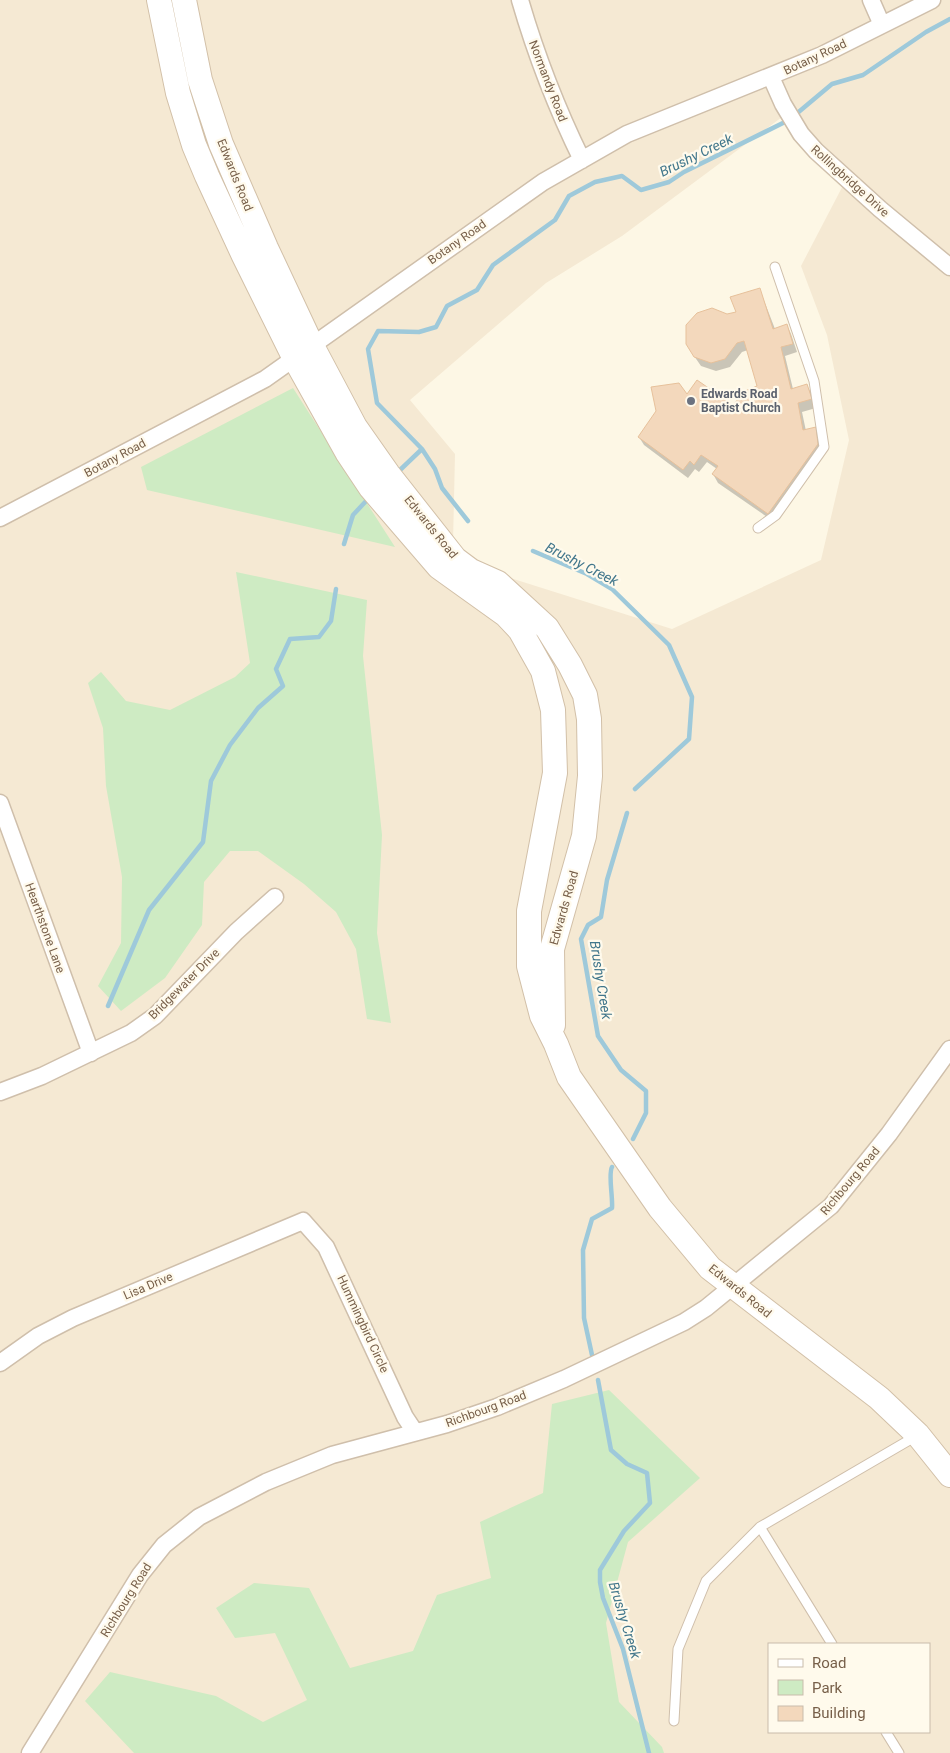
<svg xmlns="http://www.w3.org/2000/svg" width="950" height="1753" viewBox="0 0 950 1753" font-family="Roboto,sans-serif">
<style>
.residential{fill:#f5e9d3;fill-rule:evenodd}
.green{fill:#ceebc3}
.shadow{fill:#0003}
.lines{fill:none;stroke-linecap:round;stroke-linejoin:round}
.stream{stroke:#9ec9da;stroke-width:4.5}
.building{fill:#f3d8bc;stroke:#e7c19b}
.lane-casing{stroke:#cfbfab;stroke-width:11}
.street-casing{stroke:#cfbfab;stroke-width:19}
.secondary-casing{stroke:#d2c0a8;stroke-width:26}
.lane{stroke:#fff;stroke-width:9}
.street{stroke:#fff;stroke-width:16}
.secondary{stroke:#fff;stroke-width:24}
.worship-dot{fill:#6b7280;stroke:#fffaec;stroke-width:2}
.labels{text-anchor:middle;stroke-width:4.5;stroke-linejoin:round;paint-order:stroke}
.street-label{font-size:12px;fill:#775f49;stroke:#fffaec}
.worship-label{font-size:12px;font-weight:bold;fill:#5b616d;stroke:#fffaec;text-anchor:start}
.water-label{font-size:14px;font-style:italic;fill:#41768b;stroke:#fffaec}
</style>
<rect width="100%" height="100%" fill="#fdf7e5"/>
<!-- residential -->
<path class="residential" d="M0,0H950V1753H0ZM782,117L849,174L801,266L827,335L849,440L821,560L672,629L501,575L453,543L455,454L410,400L546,283L622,236ZM769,1644H929V1732H769Z"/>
<!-- green -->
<path class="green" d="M293,388L395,547L147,490L141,467Z
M236,572L367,600L363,656L382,835L377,933L391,1023L367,1019L356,949L336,912L304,884L258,851H230L204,882L202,925L165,978L121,1011L98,986L121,943L122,877L106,786L103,728L88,683L101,672L126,701L170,710L235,677L250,663Z
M609,1390L700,1478L628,1542L606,1623L619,1702L662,1747L664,1753H134L85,1701L110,1672L216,1696L263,1722L307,1700L275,1633L235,1638L216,1608L254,1583L309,1588L350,1668L413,1651L437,1595L491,1578L480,1522L543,1493L552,1404Z"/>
<!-- shadow -->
<path class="shadow" d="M760,290L775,329L787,325L791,334L797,352L785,356L793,389L807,386L812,394L816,408L802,412L806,431L815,429L820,437L823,453L773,521L718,483L713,474L717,469L707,462L699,472L695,469L688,478L644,445L639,437L687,396L734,407L758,386L748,350L742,352L730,367L716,371L701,366L692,353L727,315L737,313Z"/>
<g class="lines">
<!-- stream -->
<path class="stream" d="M795,115L832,84L863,75L926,32L950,19
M400,470L422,449
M468,521L442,488L435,469L422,449L377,403L368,349L378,331L419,332L436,327L447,306L477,290L493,265L555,220L569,196L595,182L622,176L641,190L669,182L684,172L789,120
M344,544L353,515L367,500
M533,551L587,574L612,589L669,645L692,697L689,739L635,789
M627,813L607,880L601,917L588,925L581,939L598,1036L621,1070L646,1091V1113L633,1139
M108,1006L149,910L203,842L211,781L230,745L258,708L283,686L276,669L290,639L319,637L331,621L336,589
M592,1355L584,1318L583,1250L592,1219L612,1208C613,1197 608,1174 612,1167
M598,1380L611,1450L627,1464L647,1473L650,1503L624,1531L600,1570V1582L603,1598L623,1649L649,1753"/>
</g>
<!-- building -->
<path class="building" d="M760,288L773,329L787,324L793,344L781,347L791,389L807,384L812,399L798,403L803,430L816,427L818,444L768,514L712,474L718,466L701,455L694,465L690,461L683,470L638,437L656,411L651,387L679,383L687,394L697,380L733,405L745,391L757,386L744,341L737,343L725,359L711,363L694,357L686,344V325L697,313L712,308L727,314L736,312L730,297Z"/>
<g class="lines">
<!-- lane casing -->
<g class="lane-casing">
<path id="lane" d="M758,528L776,515L824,447L814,381L775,267
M760,1527L832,1644
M674,1721L678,1649L706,1581L760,1527L918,1435
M886,1732L899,1753"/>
</g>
<!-- street casing -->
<g class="street-casing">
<path id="street" d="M520,0C536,55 557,109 582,160
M871,0L882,25
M771,77L783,104L801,134L816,151L880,209L950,267
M0,518L265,379L543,182L627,134L822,55L932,0
M0,803L91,1053
M0,1092L42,1076L131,1033L155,1016L236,932L275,897
M0,1363L38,1336L73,1318L303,1221L326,1247L405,1417L415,1432
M30,1753L140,1575L164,1545L199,1517L266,1482L332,1455L447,1424L497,1407L564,1379L684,1322L706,1308L831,1206L889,1134L950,1049"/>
</g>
<!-- secondary casing -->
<g class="secondary-casing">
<path id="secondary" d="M159,0L178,93L194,145L207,176L244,256L295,359L347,452L371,488L439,567L506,615L520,630L543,671L553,710L555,773L529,911V966L542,1016L556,1044L569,1077L660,1208L710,1268L879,1398L918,1435L950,1475
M184,0L200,80L221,144L266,248L312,346L355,427L388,474L455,559L471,571L498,583L547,628L570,665L585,695L589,719L590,776L584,836L552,949L553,1025"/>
</g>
<!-- lane -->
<use href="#lane" class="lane"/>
<!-- street -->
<use href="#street" class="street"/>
<!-- secondary -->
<use href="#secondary" class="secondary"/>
</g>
<!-- markers -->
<circle class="worship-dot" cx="691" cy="401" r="5"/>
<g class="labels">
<!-- street labels -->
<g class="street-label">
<text transform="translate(815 57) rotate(-25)" y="4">Botany Road</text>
<text transform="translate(548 81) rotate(69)" y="4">Normandy Road</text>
<text transform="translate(235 175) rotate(68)" y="4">Edwards Road</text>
<text transform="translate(850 181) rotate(42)" y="4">Rollingbridge Drive</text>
<text transform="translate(457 242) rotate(-35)" y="4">Botany Road</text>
<text transform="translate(115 458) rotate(-28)" y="4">Botany Road</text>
<text transform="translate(431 527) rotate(51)" y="4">Edwards Road</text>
<text transform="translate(564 908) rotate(-74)" y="4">Edwards Road</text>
<text transform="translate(45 928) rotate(70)" y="4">Hearthstone Lane</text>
<text transform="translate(184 984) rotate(-45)" y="4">Bridgewater Drive</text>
<text transform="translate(850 1181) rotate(-50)" y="4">Richbourg Road</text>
<text transform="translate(148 1286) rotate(-23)" y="4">Lisa Drive</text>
<text transform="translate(740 1291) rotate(39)" y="4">Edwards Road</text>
<text transform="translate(363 1324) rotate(65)" y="4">Hummingbird Circle</text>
<text transform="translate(486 1409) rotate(-20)" y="4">Richbourg Road</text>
<text transform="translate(126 1600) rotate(-58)" y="4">Richbourg Road</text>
</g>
<!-- worship labels -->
<g class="worship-label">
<text x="701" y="398">Edwards Road<tspan x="701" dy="14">Baptist Church</tspan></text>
</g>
<!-- water labels -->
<g class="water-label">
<text transform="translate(696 155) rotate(-26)" y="5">Brushy Creek</text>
<text transform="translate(582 564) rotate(27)" y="5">Brushy Creek</text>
<text transform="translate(601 980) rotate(81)" y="5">Brushy Creek</text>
<text transform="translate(625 1620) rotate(73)" y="5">Brushy Creek</text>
</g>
</g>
<!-- legend -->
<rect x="768" y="1643" width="162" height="90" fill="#fffaec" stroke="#c9bcab"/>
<rect x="778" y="1659" width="25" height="8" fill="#ffffff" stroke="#c9bcab"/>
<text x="812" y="1668" font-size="15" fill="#775f49">Road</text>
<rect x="778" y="1680" width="25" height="15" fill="#ceebc3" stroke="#c9bcab"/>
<text x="812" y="1693" font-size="15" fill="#775f49">Park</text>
<rect x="778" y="1706" width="25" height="15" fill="#f3d8bc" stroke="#c9bcab"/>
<text x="812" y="1718" font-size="15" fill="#775f49">Building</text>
</svg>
